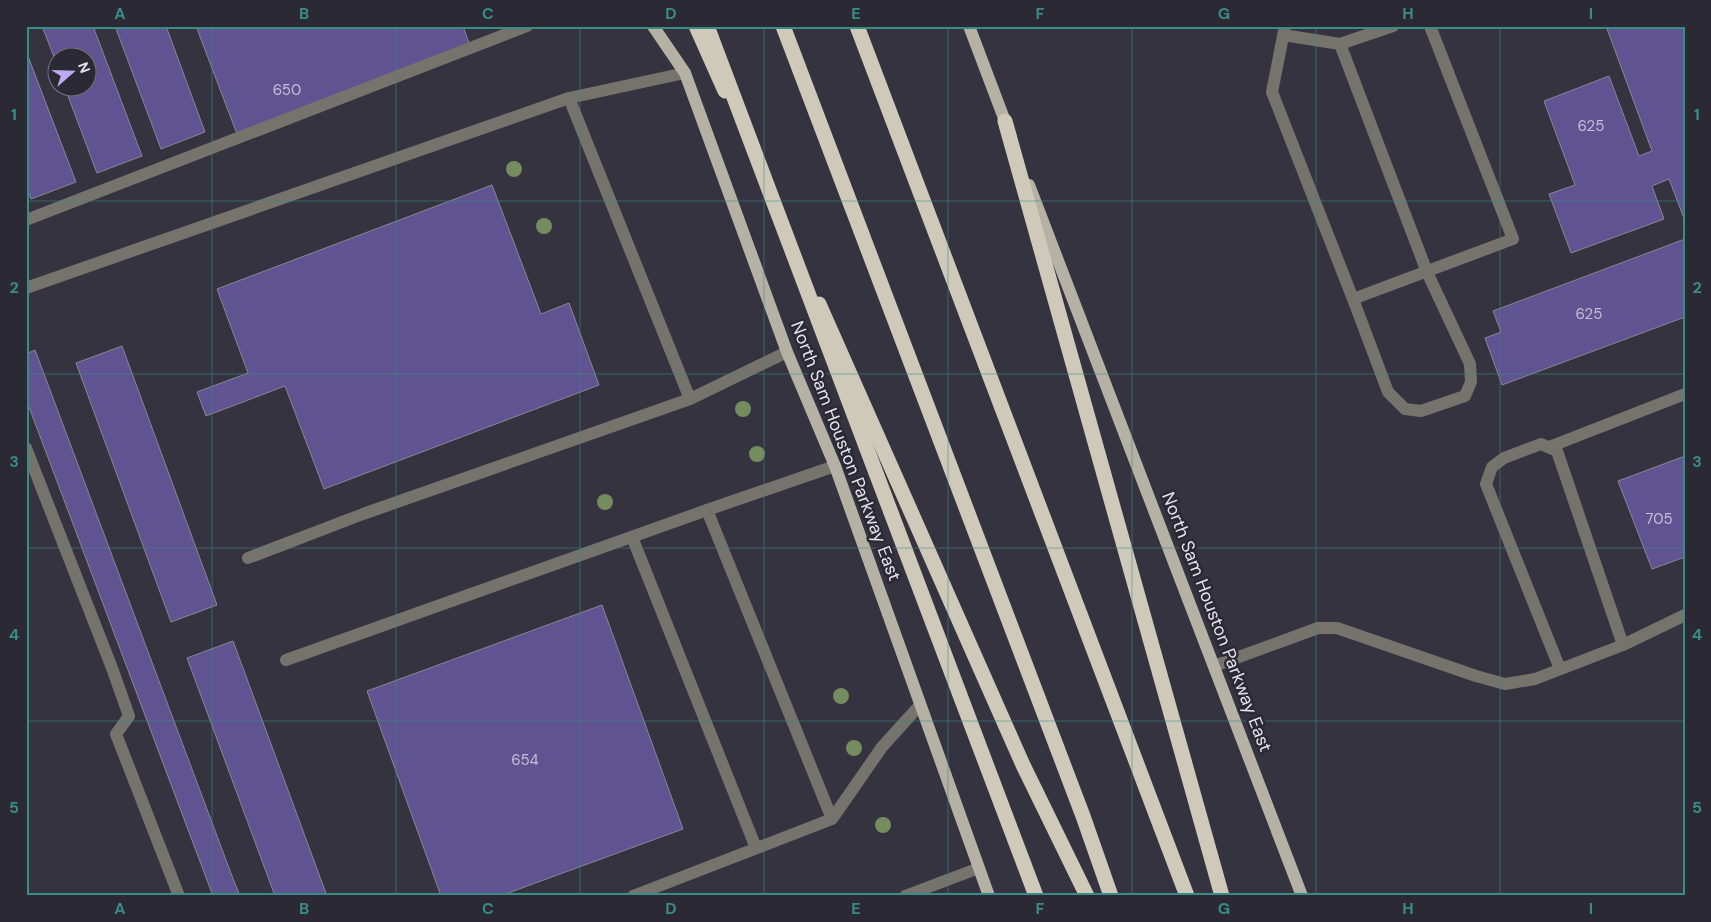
<svg xmlns="http://www.w3.org/2000/svg" width="1711" height="922" viewBox="0 0 1711 922" font-family="'DM Sans',sans-serif">
<style>
.building{fill:#605391;stroke:#888795}
.lines{fill:none;stroke-linecap:round;stroke-linejoin:round}
.minor{stroke:#76736d;stroke-width:12}
.major{stroke:#b6b1a5;stroke-width:12}
.highway{stroke:#cfc9ba;stroke-width:15}
.highway-bridge{stroke:#cfc9ba;stroke-width:15}
.tree{fill:#758c5f}
.grid{fill:none;stroke:#3a8c87;stroke-width:1;stroke-opacity:0.55}
.labels{text-anchor:middle;stroke-width:5;stroke-linejoin:round;paint-order:stroke}
.number-label{font-size:15px;fill:#c3bfd4}
.street-label{font-size:18px;fill:#e4e3eb;stroke:#2b2934}
.neatline{fill:none;stroke:#3a8c87;stroke-width:2}
.grid-label{font-size:16px;text-anchor:middle;font-weight:bold;fill:#3a8c87}
</style>
<rect width="100%" height="100%" fill="#35333f"/>
<!-- building -->
<path class="building" d="M42,26H93L142,156L97,173L65,88H88V58H58V67Z
M115,26H166L205,132L161,149Z
M196,26H463L470,46L237,134Z
M1606,26H1685V221L1669,179L1652,186L1664,219L1571,253L1549,194L1575,185L1544,101L1609,76L1639,156L1652,151Z
M26,51L76,182L31,199L26,186Z
M492,185L541,314L569,303L599,385L324,489L285,386L206,416L197,392L248,373L217,289Z
M1685,239V317L1502,385L1485,338L1501,332L1493,311Z
M122,346L217,605L171,622L76,363Z
M35,350L232,876L240,896H213L26,399V354Z
M1685,456V557L1652,569L1618,481Z
M602,605L683,829L500,896H441L367,691Z
M233,641L327,896H275L187,658Z"/>
<g class="lines">
<!-- minor -->
<path class="minor" d="M1285,26L1272,92L1353,299L1513,239L1430,26
M1283,35L1340,44L1393,26
M1340,44L1427,272L1470,364L1471,382L1465,396L1421,411L1405,409L1388,392L1353,299
M569,98L690,399
M26,220L527,26
M26,288L569,98L685,73
M1549,447L1685,394
M26,448L112,668L129,716L116,734L179,896
M707,510L832,819
M632,537L756,848
M248,558L363,514L690,399L787,352
M286,660L707,510L835,466
M1214,666L1318,628H1337L1476,676L1505,684L1535,679L1623,645L1685,615
M1560,669L1486,484L1492,467L1504,458L1541,444L1557,451L1623,645
M633,896L832,819L882,747L920,705
M905,896L979,868"/>
<!-- major -->
<path class="major" d="M653,26L685,73L787,352L835,466L989,896
M969,26L1008,129
M1029,185L1302,896"/>
<!-- highway -->
<path class="highway" d="M696,26L725,91
M783,26L1083,816L1111,896
M857,26L1187,896
M1005,121L1222,896
M819,304L1023,765L1087,896"/>
<!-- highway-bridge -->
<path class="highway-bridge" d="M707,26L1036,896"/>
</g>
<!-- trees -->
<g class="tree">
<circle cx="514" cy="169" r="8"/>
<circle cx="544" cy="226" r="8"/>
<circle cx="743" cy="409" r="8"/>
<circle cx="757" cy="454" r="8"/>
<circle cx="605" cy="502" r="8"/>
<circle cx="841" cy="696" r="8"/>
<circle cx="854" cy="748" r="8"/>
<circle cx="883" cy="825" r="8"/>
</g>
<!-- grid -->
<path class="grid" d="M212,26V896M396,26V896M580,26V896M764,26V896M948,26V896M1132,26V896M1316,26V896M1500,26V896M26,201H1685M26,374H1685M26,548H1685M26,721H1685"/>
<g class="labels">
<!-- number labels -->
<g class="number-label">
<text x="287" y="95">650</text>
<text x="1591" y="131">625</text>
<text x="1589" y="319">625</text>
<text x="1659" y="524">705</text>
<text x="525" y="765">654</text>
</g>
<!-- street labels -->
<g class="street-label">
<text transform="translate(846 451) rotate(69)" y="6">North Sam Houston Parkway East</text>
<text transform="translate(1217 622) rotate(69)" y="6">North Sam Houston Parkway East</text>
</g>
</g>
<!-- border -->
<rect width="1711" height="922" fill="none" stroke="#2b2934" stroke-width="55"/>
<!-- north arrow -->
<g transform="translate(72 72) rotate(70)"><circle r="24" fill="#2b2934" stroke="#75737d"/>
<path d="M0-4L9 19L0 12L-9 19Z" fill="#c1a8f3"/>
<text y="-8" font-size="14" font-weight="bold" text-anchor="middle" fill="#e4e3eb">N</text>
</g>
<rect x="28" y="28" width="1656" height="866" class="neatline"/>
<g class="grid-label">
<text x="120" y="19">A</text>
<text x="304" y="19">B</text>
<text x="488" y="19">C</text>
<text x="671" y="19">D</text>
<text x="856" y="19">E</text>
<text x="1040" y="19">F</text>
<text x="1224" y="19">G</text>
<text x="1408" y="19">H</text>
<text x="1591" y="19">I</text>
<text x="14" y="120">1</text>
<text x="1697" y="120">1</text>
<text x="14" y="293">2</text>
<text x="1697" y="293">2</text>
<text x="14" y="467">3</text>
<text x="1697" y="467">3</text>
<text x="14" y="640">4</text>
<text x="1697" y="640">4</text>
<text x="14" y="813">5</text>
<text x="1697" y="813">5</text>
<text x="120" y="914">A</text>
<text x="304" y="914">B</text>
<text x="488" y="914">C</text>
<text x="671" y="914">D</text>
<text x="856" y="914">E</text>
<text x="1040" y="914">F</text>
<text x="1224" y="914">G</text>
<text x="1408" y="914">H</text>
<text x="1591" y="914">I</text>
</g>
</svg>
